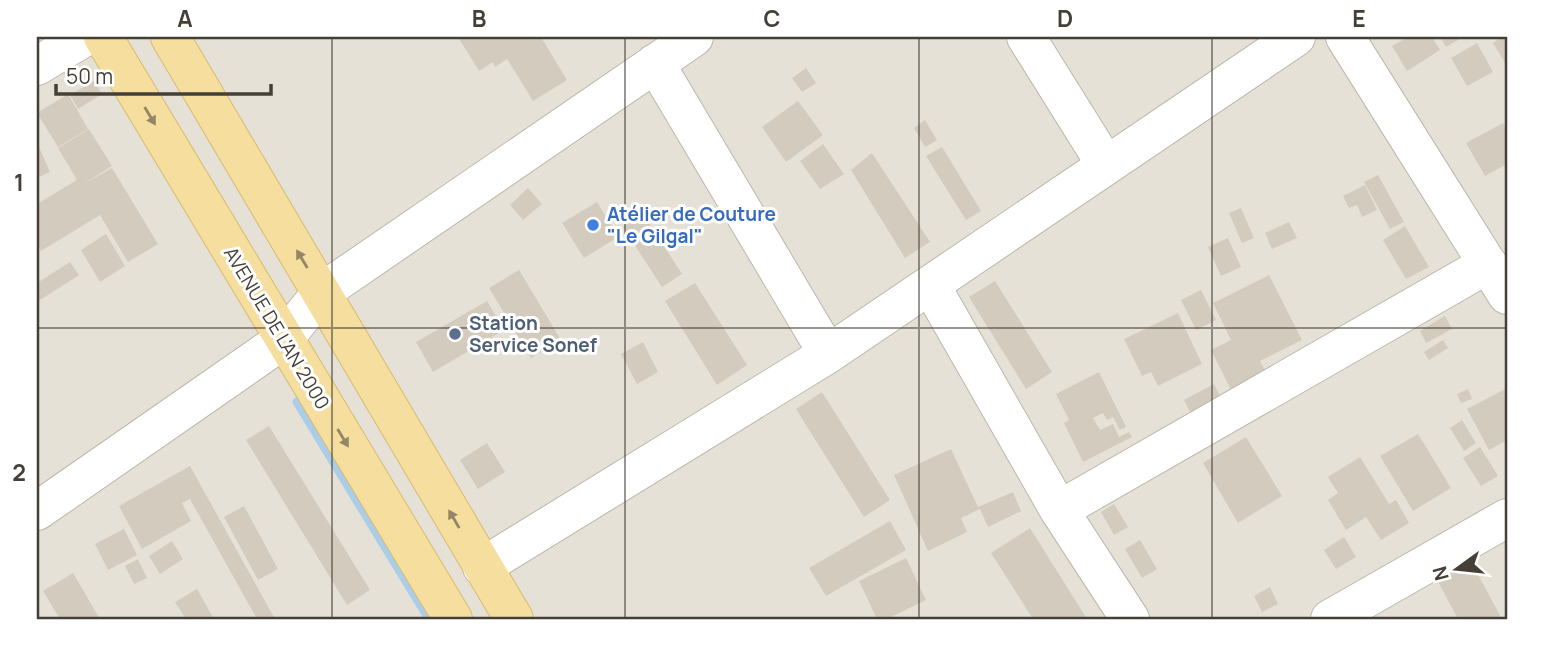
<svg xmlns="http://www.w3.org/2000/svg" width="1544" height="656" viewBox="0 0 1544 656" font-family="Manrope,sans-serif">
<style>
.residential{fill:#e6e1d6}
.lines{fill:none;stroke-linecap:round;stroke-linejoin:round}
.stream{stroke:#aacee9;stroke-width:9}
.building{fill:#d3cbbe}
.minor-casing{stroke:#bdb7ab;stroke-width:40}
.major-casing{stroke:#d8bb70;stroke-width:40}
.minor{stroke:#fff;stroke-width:38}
.major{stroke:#f5de9e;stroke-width:38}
.oneway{fill:#948765}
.grid{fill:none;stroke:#454037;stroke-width:2;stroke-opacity:0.55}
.shop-dot{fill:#3f7fe0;stroke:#fff;stroke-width:2.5}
.service-dot{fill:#5c6f8a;stroke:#fff;stroke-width:2.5}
.labels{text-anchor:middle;stroke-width:6;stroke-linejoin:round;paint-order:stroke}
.shop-label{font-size:19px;font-weight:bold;fill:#366cbe;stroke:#fff;text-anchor:start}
.service-label{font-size:19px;font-weight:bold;fill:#4e5e75;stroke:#fff;text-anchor:start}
.street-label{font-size:19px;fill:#454037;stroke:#fff}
.neatline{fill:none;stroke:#454037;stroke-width:2.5}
.grid-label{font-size:23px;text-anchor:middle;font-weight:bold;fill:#454037}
</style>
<rect width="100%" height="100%" fill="#f2efe8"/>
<!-- residential -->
<path class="residential" d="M37,37H1507V619H37Z"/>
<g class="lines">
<!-- stream -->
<path class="stream" d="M297,402L429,619"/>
</g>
<!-- building -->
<path class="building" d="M458,37H541L567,80L533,101L507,59L495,67L493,62L479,71Z
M1408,37H1432L1440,50L1407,71L1392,46Z
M1440,37H1463L1446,47Z
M1502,37H1507V66L1493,43Z
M1477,43L1493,72L1467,86L1451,58Z
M806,68L816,83L802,92L792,78Z
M94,81L102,94L78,109L70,95Z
M68,94L88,129L58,147L37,113Z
M798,101L823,135L786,162L762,127Z
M925,120L937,140L925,147L914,128Z
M1503,123L1507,131V164L1485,176L1466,143Z
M89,129L112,166L82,185L112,168L158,244L128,262L100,215L41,251L37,245V204L77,180L58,148Z
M37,142L50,172L37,178Z
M823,144L844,174L820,189L800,161Z
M942,147L981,211L966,220L926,156Z
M872,153L930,242L905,258L851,170Z
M1378,175L1404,222L1390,229L1364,182Z
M1365,185L1377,210L1362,217L1357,205L1349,208L1343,196Z
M528,188L542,204L523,220L510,205Z
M597,202L618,237L584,258L562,223Z
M1241,208L1254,238L1242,243L1229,213Z
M643,214L682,274L662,287L623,227Z
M1289,222L1297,238L1272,249L1265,233Z
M1405,226L1429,267L1406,279L1383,240Z
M106,234L125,266L100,282L81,250Z
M1228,238L1241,267L1221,276L1208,247Z
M70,262L79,275L37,302V283Z
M519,270L561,340L531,358L489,288Z
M1269,275L1302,340L1260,361L1267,374L1232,392L1211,350L1231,340L1213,303Z
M995,281L1052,372L1026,389L969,297Z
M695,283L747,365L717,385L665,301Z
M1201,290L1216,320L1196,330L1181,300Z
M487,301L504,330L433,372L416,342Z
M1178,313L1202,364L1158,386L1151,372L1142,376L1124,339Z
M1445,316L1452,329L1426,343L1420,331Z
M1443,340L1448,348L1429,360L1424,352Z
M643,342L658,372L637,384L621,354Z
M1099,372L1126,427L1120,430L1113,417L1107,420L1103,413L1093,418L1100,430L1113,424L1119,437L1129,432L1132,437L1083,462L1064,423L1069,420L1056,394Z
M1214,384L1222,400L1192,416L1184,400Z
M1507,388V440L1489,450L1467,409Z
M1468,389L1472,399L1461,403L1457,394Z
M822,392L890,500L864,517L796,409Z
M1462,420L1476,443L1464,451L1450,428Z
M269,426L370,590L347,605L246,440Z
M1418,434L1451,488L1413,511L1380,456Z
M1246,437L1282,496L1238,523L1203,463Z
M487,443L505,472L478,489L460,460Z
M1480,447L1498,476L1481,486L1463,458Z
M951,449L978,507L1013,492L1021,511L988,527L980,509L961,518L967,532L928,551L894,475Z
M1360,457L1389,504L1396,500L1409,523L1381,540L1366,517L1346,530L1328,500L1338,493L1328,477Z
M190,466L275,619H257L190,499L182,503L191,521L142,549L119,506Z
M1114,504L1128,527L1114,535L1101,512Z
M244,506L278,569L258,580L224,517Z
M890,521L906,550L826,596L809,568Z
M1030,528L1087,619H1033L991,553Z
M124,529L137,555L108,570L95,544Z
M1344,537L1356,557L1336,569L1324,550Z
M1140,540L1157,569L1142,578L1125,549Z
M172,541L183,559L160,574L149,556Z
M906,558L926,600L887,619H877L859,581Z
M138,559L147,578L134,584L125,566Z
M1470,560L1502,619H1458L1436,578Z
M73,573L100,619H60L43,591Z
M1270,587L1278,604L1262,612L1254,596Z
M197,589L214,619H186L175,602Z"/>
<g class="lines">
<!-- minor casing -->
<g class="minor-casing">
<path id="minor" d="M1026,37L1106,165
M1345,37L1507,295
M655,63L828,354
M37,66L85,37
M931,286L1059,510L1130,619
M1059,510L1488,264
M37,511L283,340L322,292L694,37
M482,567L828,354L1296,37
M1330,619L1507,518"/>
</g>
<!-- major casing -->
<g class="major-casing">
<path id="major" d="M103,37L453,619
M170,37L514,619"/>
</g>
<!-- minor -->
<use href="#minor" class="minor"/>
<!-- major -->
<use href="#major" class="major"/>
</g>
<!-- one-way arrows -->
<defs><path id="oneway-solid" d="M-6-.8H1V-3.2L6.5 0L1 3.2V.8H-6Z" transform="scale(1.75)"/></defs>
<g class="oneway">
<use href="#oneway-solid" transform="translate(150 116) rotate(59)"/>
<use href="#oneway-solid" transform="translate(302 259) rotate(-121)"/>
<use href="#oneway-solid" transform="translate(343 438) rotate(59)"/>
<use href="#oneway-solid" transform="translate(454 519) rotate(-120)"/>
</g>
<!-- grid -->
<path class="grid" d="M332,37V619M625,37V619M919,37V619M1212,37V619M37,328H1507"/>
<!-- markers -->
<circle class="shop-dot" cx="593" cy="225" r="7"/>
<circle class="service-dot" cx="455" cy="334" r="7"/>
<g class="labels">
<!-- shop labels -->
<g class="shop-label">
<text x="607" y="221">Atélier de Couture<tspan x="607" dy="22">"Le Gilgal"</tspan></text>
</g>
<!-- service labels -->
<g class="service-label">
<text x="469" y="330">Station<tspan x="469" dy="22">Service Sonef</tspan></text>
</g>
<!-- street labels -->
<g class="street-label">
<text transform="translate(277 328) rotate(59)" y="7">AVENUE DE L'AN 2000</text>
</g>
</g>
<!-- border -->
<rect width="1544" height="656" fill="none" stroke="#ffffff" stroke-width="77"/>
<!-- north arrow -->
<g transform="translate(1457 569) rotate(255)" stroke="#ffffff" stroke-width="5" paint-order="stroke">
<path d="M0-5L12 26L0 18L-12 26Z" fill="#454037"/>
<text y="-10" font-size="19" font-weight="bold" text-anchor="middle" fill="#454037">N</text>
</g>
<!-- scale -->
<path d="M56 84v10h215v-10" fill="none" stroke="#454037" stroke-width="3.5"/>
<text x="66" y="84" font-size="21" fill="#454037" stroke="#ffffff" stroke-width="5" paint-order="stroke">50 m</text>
<rect x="38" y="38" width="1468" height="580" class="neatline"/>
<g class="grid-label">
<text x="185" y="27">A</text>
<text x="479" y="27">B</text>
<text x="772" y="27">C</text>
<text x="1065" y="27">D</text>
<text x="1359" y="27">E</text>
<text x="19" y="191">1</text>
<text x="19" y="481">2</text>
</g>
</svg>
